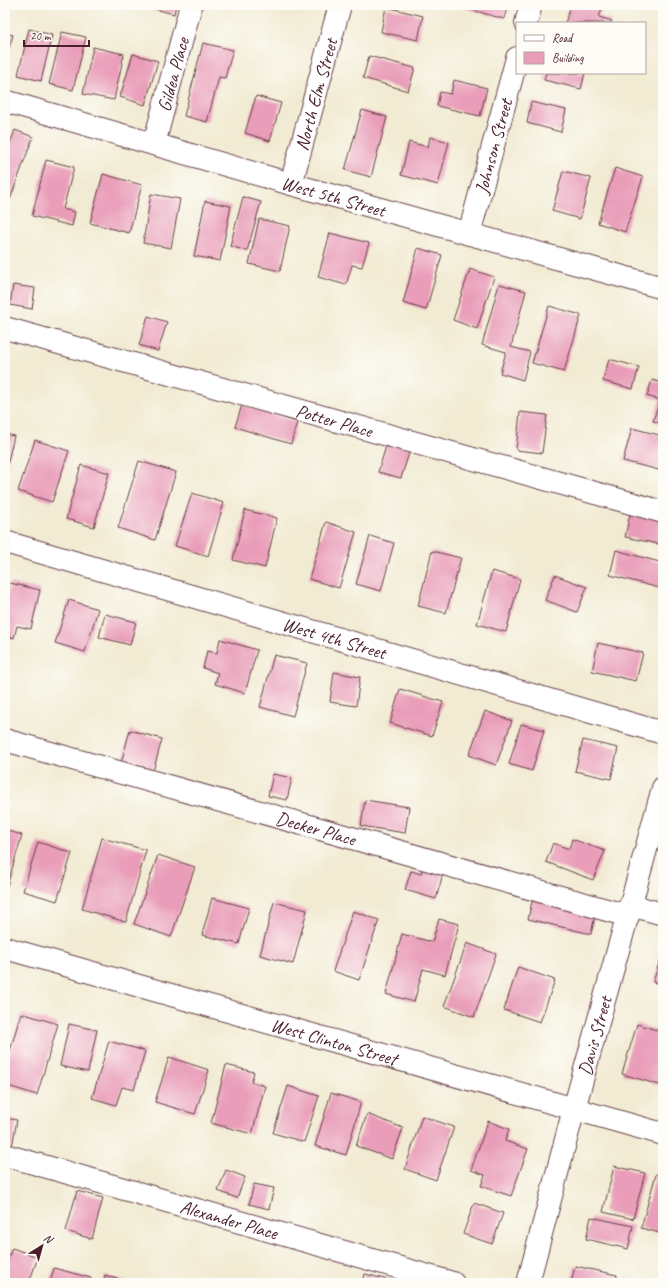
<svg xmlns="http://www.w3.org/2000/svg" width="668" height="1288" viewBox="0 0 668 1288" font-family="Caveat,sans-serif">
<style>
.building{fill:#e99db9}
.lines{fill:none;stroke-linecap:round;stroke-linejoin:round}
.minor-casing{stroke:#633e44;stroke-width:24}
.minor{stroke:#fff;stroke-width:22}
.labels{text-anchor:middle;stroke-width:3;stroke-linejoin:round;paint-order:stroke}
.street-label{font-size:19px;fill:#4a1f2b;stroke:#fdfcf7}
</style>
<rect width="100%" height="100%" fill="#fdfcf7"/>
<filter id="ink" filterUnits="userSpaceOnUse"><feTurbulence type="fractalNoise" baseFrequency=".025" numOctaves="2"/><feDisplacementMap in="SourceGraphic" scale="8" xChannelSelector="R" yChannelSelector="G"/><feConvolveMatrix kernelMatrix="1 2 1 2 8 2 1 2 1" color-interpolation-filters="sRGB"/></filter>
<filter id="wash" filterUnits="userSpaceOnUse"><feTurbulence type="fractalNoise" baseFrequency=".012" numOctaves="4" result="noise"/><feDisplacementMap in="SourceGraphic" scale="16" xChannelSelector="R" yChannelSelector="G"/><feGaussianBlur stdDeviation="0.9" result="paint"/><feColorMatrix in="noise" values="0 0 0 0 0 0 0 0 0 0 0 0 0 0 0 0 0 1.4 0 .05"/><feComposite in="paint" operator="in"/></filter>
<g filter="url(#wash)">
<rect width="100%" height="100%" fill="#f2ebd3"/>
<g id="blocks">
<!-- building -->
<path class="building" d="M139,5H176L174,14Z
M461,5H508L504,19L461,7Z
M571,5H603L599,17L612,21L611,23H565Z
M386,7L423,16L418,40L381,32Z
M29,29L52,35L41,81L18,75Z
M62,32L86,37L73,90L49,84Z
M5,33L13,35L5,61Z
M203,43L233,50L225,78L219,77L207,122L184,116Z
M93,47L124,54L114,100L83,94Z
M133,54L158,61L145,105L120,97Z
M369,56L415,68L408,91L363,78Z
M546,73H585L581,89L544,80Z
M454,80L487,88L480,116L437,106L440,92L451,94Z
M256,96L281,103L270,141L245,133Z
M531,102L566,110L561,132L527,123Z
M362,110L387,117L371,177L345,170Z
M15,130L33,137L5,213V157Z
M430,137L449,142L438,185L401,175L409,142L428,147Z
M46,160L74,167L63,209L75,212L72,226L32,216Z
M615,168L643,177L625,232L598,223Z
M563,171L591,178L580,219L552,211Z
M103,174L142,185L129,233L90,223Z
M151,194L180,199L171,248L143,243Z
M243,197L261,202L247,251L230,246Z
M205,201L231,206L220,261L194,256Z
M259,219L290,226L280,271L249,264Z
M330,233L369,243L362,267L352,265L346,285L318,277Z
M418,248L442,255L426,310L403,303Z
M470,269L494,277L477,329L453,320Z
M499,284L526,291L511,347L530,352L523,380L500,373L506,352L482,345Z
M13,285L35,288L32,309L10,305Z
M549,306L581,315L564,372L532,363Z
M148,316L167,322L158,351L139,345Z
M609,359L639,367L633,389L603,381Z
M652,380L663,383V424L653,421L660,400L647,396Z
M242,405L297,422L291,444L235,427Z
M520,412L547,415L542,453L516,450Z
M632,428L663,436V471L623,461Z
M5,434L14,436L6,470H5Z
M35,440L69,451L52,502L18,491Z
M388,440L411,447L401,478L378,472Z
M139,461L176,472L155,540L118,528Z
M81,465L109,473L94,527L66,519Z
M192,493L224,503L208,556L175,546Z
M245,510L277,518L265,568L233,560Z
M631,510L663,517V545L625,537Z
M326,522L356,532L339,588L309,579Z
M370,536L394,543L381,591L356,584Z
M616,550L663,563V589L610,575Z
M432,551L461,558L446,613L418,606Z
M492,571L520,579L506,632L477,624Z
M555,575L587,587L577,612L545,600Z
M10,583L40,590L31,629L17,626L14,638L5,636V608Z
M69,600L98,609L85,652L55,643Z
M105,614L136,622L130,645L99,637Z
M220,639L257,650L245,693L215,684L218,673L203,668L207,651L217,653Z
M598,643L643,653L636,681L592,671Z
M274,655L307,663L293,716L260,707Z
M334,672L360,677L356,706L330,702Z
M400,689L443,702L432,736L390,723Z
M485,711L512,721L496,765L469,755Z
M521,724L544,730L532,771L509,764Z
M130,730L162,739L153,772L121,763Z
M583,740L618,748L611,779L575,771Z
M273,774L292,778L287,800L268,796Z
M365,800L409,807L405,833L361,826Z
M5,830L22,835L7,886H5Z
M102,838L146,850L126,922L82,909Z
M572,839L605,851L593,880L546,862L553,843L569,849Z
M38,842L72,853L57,901L23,891Z
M158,855L195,867L171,937L134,924Z
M424,864L444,870L436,899L405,890L411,871L421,874Z
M533,897L596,911L591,934L528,919Z
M212,898L249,908L239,944L202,935Z
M274,902L307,910L293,964L260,955Z
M353,911L379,920L359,980L333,971Z
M439,919L459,924L445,975L423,969L414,1002L386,994L402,934L432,942Z
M467,943L496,954L474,1017L444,1006Z
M663,951V985L653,982Z
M518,967L555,980L540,1022L504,1010Z
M21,1013L58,1024L37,1095L5,1085V1068Z
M69,1024L97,1030L88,1072L60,1066Z
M637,1024L663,1032V1086L622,1074Z
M109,1041L145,1051L134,1090L122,1087L116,1105L92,1098Z
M169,1057L209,1070L195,1114L155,1102Z
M226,1065L254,1072L251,1082L265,1086L252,1134L211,1123Z
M288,1086L319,1096L304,1142L273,1133Z
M331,1093L361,1102L346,1155L315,1146Z
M367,1114L403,1128L392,1159L356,1146Z
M422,1116L454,1127L436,1180L405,1169Z
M5,1118L17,1120L12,1147L5,1145Z
M488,1121L509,1129L505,1141L528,1149L511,1196L481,1186L485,1175L471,1170Z
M614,1166L645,1173L633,1219L603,1212Z
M226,1170L245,1177L237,1198L218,1191Z
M656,1174L663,1176V1234L641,1228Z
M254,1184L274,1188L269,1209L249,1204Z
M77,1191L103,1198L92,1239L66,1231Z
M474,1203L503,1213L492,1244L463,1234Z
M591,1217L633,1226L628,1249L586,1239Z
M12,1248L38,1257L29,1283H5V1268Z
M575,1266L617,1275L616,1283H571Z
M54,1268L91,1278L90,1283H50Z
M365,1274L389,1280L388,1283H363Z
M105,1275L129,1283H103Z
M627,1278L639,1283H625Z"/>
</g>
</g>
<g filter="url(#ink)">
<use href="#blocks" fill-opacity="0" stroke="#633e44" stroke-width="1"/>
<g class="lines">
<!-- minor casing -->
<g class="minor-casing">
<g id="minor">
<path d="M526,23L531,5"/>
<path id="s1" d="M5,101L291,184L663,288"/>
<path id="s2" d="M154,144L191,5"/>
<path id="s3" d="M291,184L340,5"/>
<path id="s4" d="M469,234L517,58"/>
<path id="s5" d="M5,328L663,512"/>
<path id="s6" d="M5,542L663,733"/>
<path id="s7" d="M5,740L628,916"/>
<path d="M630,905L663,914"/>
<path id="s8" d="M5,948L663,1134"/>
<path id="s9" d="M5,1155L453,1283"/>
<path id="s10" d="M528,1283L574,1109L663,788"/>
</g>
</g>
<!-- minor -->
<use href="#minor" class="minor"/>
</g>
</g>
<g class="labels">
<!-- street labels -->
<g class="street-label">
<text dy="7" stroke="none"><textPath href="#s2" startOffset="72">Gildea Place</textPath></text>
<text dy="7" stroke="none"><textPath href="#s3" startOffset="93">North Elm Street</textPath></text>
<text dy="7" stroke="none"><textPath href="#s4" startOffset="91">Johnson Street</textPath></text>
<text dy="7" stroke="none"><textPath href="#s1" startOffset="342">West 5th Street</textPath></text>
<text dy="7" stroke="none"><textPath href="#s5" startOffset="342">Potter Place</textPath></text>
<text dy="7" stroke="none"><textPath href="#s6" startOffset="343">West 4th Street</textPath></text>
<text dy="7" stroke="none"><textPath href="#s7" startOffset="323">Decker Place</textPath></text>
<text dy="7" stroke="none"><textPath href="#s10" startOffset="256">Davis Street</textPath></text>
<text dy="7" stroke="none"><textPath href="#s8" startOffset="342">West Clinton Street</textPath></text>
<text dy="7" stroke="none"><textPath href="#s9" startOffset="233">Alexander Place</textPath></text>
</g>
</g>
<!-- margin -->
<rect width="668" height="1288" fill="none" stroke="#fdfcf7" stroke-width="20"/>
<!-- legend -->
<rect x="516" y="22" width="130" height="52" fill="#fdfcf7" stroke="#b5a4a5"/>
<rect x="524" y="35" width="20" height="6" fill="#ffffff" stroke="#b5a4a5"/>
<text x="552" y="42" font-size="12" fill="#4a1f2b">Road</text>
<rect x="524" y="52" width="20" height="12" fill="#e99db9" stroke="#b5a4a5"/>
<text x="552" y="62" font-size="12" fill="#4a1f2b">Building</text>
<!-- north arrow -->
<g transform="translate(42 1246) rotate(37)" stroke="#fdfcf7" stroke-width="3" paint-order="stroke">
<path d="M0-3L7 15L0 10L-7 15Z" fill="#4a1f2b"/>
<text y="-6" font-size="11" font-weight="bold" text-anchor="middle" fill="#4a1f2b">N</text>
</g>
<!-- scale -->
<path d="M24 40v6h65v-6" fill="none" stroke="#4a1f2b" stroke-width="2"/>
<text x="30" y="40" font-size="12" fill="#4a1f2b" stroke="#fdfcf7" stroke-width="3" paint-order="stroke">20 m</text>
</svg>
